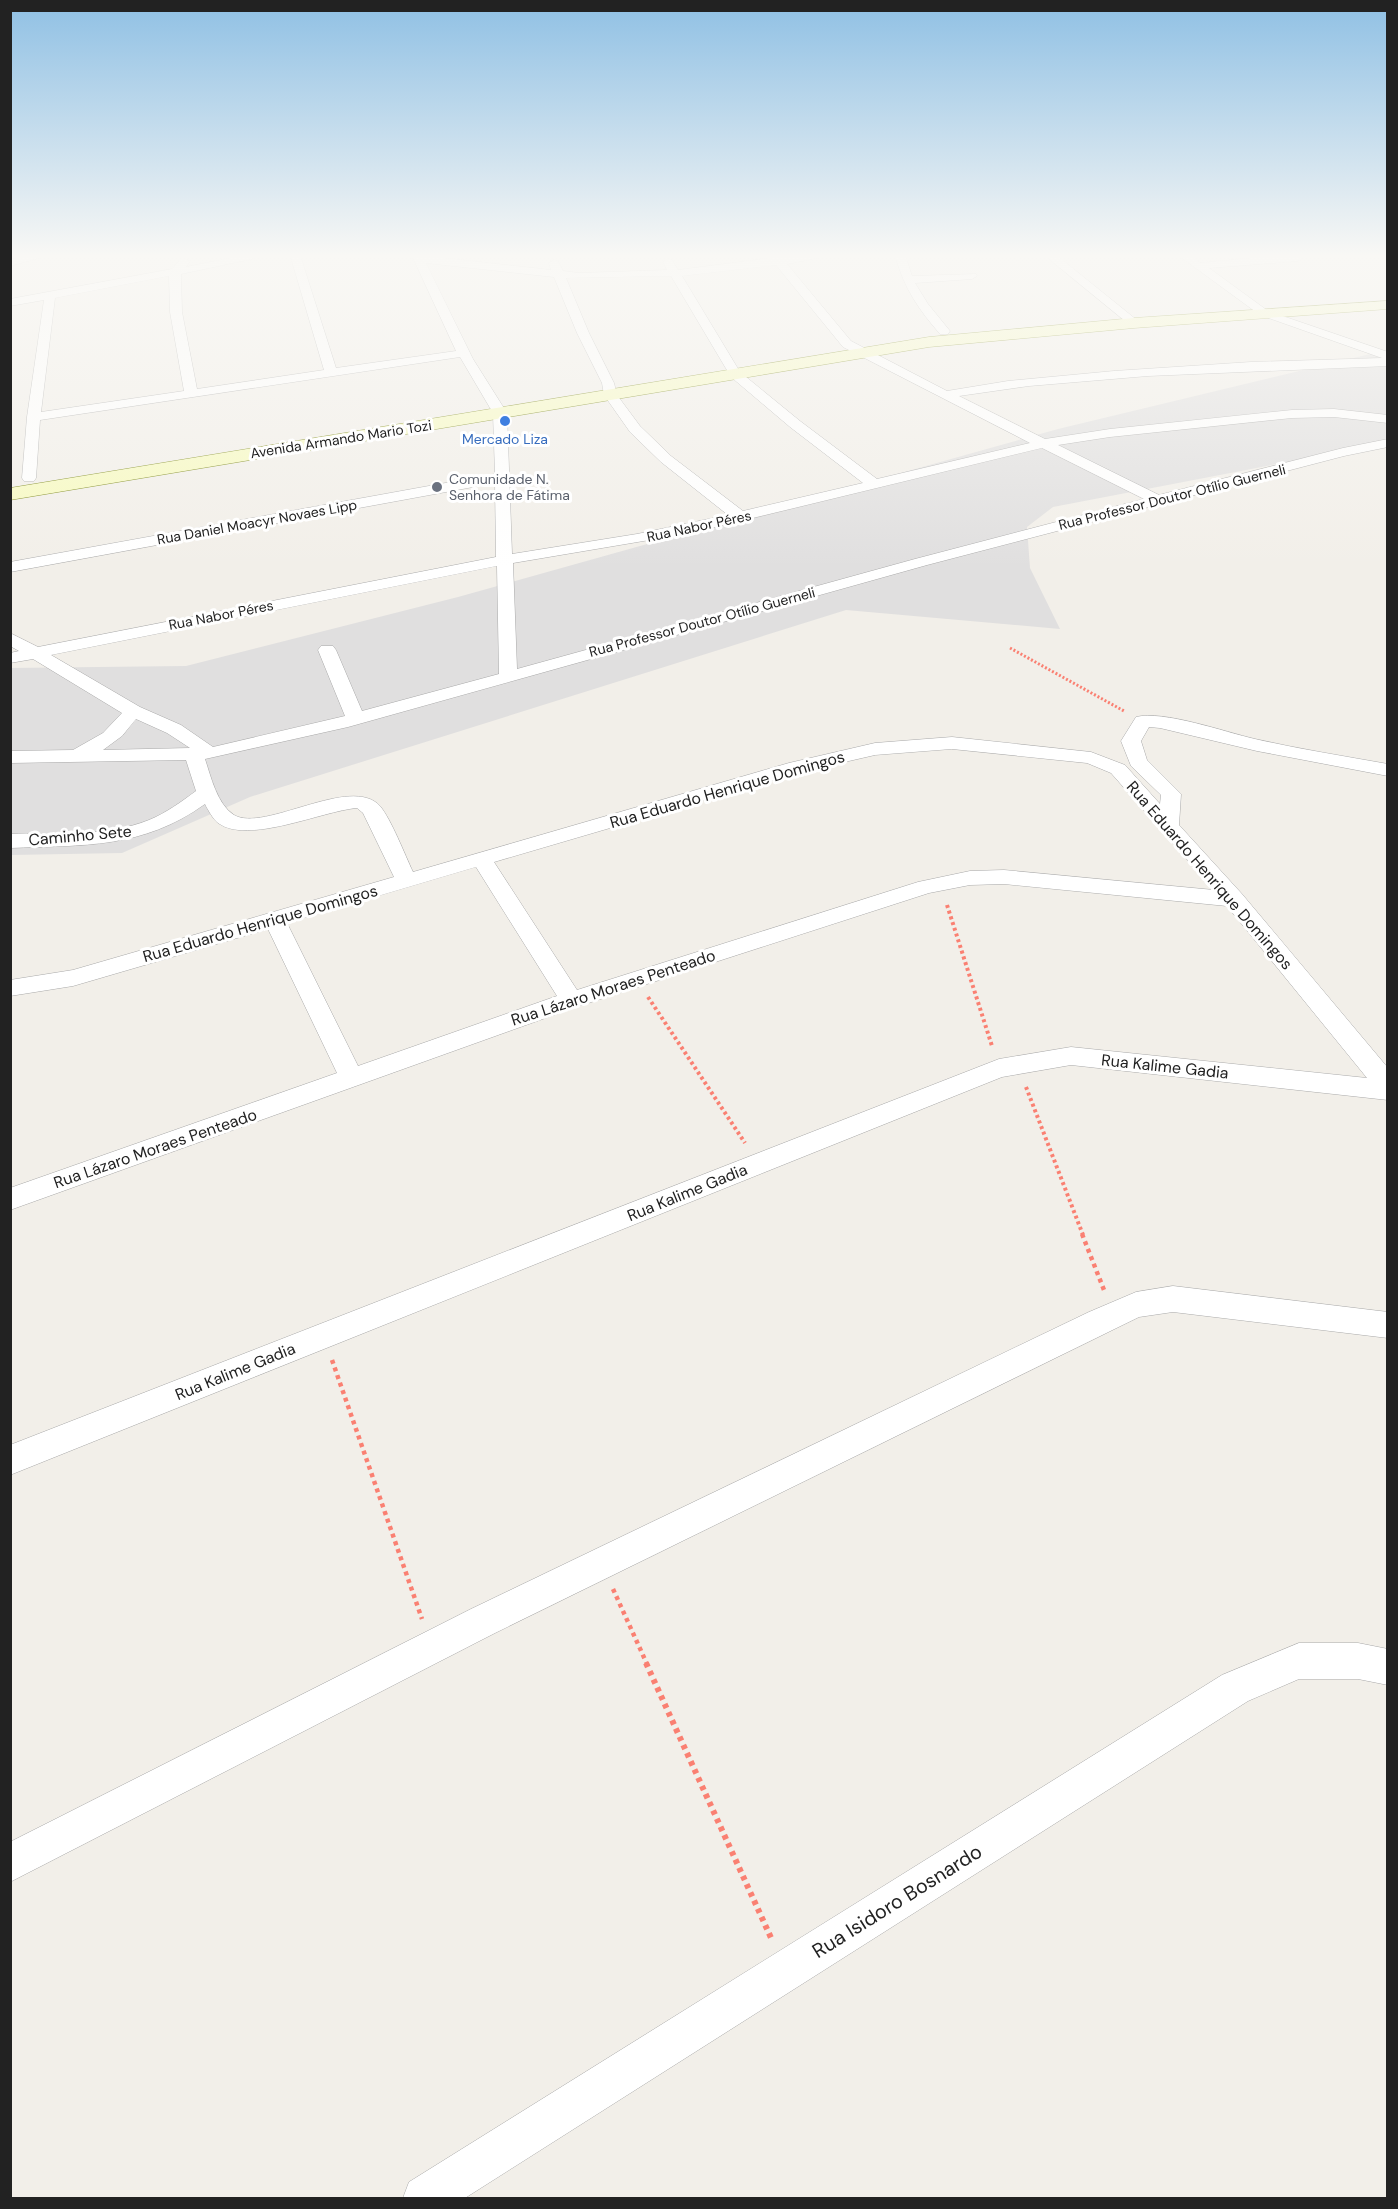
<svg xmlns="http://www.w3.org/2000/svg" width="1398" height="2209" viewBox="0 0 1398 2209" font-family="'DM Sans',sans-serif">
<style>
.residential{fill:#e0dfdf}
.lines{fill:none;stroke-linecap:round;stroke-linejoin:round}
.street-casing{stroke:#a9a9a9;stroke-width:1}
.secondary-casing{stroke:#707d05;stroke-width:1}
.path-far3{stroke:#fa8072;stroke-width:3;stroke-dasharray:2 2;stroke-linecap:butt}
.path-far2{stroke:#fa8072;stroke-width:4;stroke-dasharray:3 3;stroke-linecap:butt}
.path-far1{stroke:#fa8072;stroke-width:4.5;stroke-dasharray:4 4;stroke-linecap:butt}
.path{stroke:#fa8072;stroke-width:6;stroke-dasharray:4.5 4.5;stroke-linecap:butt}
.street{fill:#fff;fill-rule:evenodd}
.secondary{fill:#f7fabf;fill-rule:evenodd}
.shop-dot{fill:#3f7fe0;stroke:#fff;stroke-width:2}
.worship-dot{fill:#6b7280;stroke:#fff;stroke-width:2}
.labels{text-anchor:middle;stroke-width:6;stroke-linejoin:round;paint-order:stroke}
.far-street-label{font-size:14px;fill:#222;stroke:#fff}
.far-shop-label{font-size:14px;fill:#366cbe;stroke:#fff}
.far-worship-label{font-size:14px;fill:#5b616d;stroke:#fff;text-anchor:start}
.street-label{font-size:16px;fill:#222;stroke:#fff}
.near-street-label{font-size:20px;fill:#222;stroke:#fff}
</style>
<rect width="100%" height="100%" fill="#f2efe9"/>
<!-- residential -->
<path class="residential" d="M1387,350V447L1303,459L1053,507L1027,527L1030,568L1060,629L846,610L250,797L122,853L11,855L10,668L186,666L458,597L1058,429Z"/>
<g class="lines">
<!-- street casing -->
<g class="street-casing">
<path id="street" d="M16,258H39L10,266V260Z
M182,258L190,261L186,267L231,258H256L181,274L182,312L197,389L324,370L291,258H301L336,368L456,351L413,258H444L551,270L549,263L554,260L558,261L563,271L579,273L667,270L663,262L668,259L672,260L678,270L771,258H817L787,264L851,341L947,391L1008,381L1114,371L1251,362L1382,358L1260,315L1182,258H1195L1200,263L1252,258H1303L1298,261L1209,268L1268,311L1388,352V366L1148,376L1029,386L959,396L1045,439L1110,429L1292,410L1334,409L1388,415V423L1334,417L1292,418L1110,437L1058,445L1159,495L1343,448L1388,439V447L1344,456L927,565L348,727L205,759C211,777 217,804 234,815C264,833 351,774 380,806C391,819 405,855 413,872L789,763L875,743L952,737L1091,752L1125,765L1160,804L1161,795L1131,766L1121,741L1136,717C1163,710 1225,732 1255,739C1299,749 1343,756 1388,764V776L1257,751L1160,728L1149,727L1141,741L1147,760L1181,794L1179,825L1242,894L1388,1068V1100L1071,1065L1002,1077L10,1475V1445L999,1059L1071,1047L1367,1078L1227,906L1004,884L970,885L929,893L579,1006L10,1210V1188L337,1073L268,929L73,986L10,996V980L73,970L394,877L363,813L357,808C322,811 248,845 218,823C213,819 208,810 205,804C142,849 84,845 10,848V834C55,833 107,837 149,820C166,813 181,802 196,791L186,760L10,763V751L73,750L103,733L122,713L33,659L10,663V653L19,651L10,646V633L38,647L496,557L495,483L10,572V562L495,474L493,413L460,357L40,420L36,478L34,481H24L22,478L27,417L44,300L10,306V299L172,269ZM426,263L554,277L577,333L602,383L604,395L630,432L661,462L728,515L637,534L512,554L507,413L473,359ZM776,265L843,347L1030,443L877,479L800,421L740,372L682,276ZM169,276L170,312L184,391L41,412L55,298ZM671,276L731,377L790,427L863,483L743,511L671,456L640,426L617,395L614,383L589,333L566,278ZM1042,448L1144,499L915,559L517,669L513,563L691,533ZM497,566L499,674L362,711L336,650L333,646H321L318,650L345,716L213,747L181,725L140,707L51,655ZM136,719L167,733L190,748L103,750L122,736ZM952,749L1087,763L1111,773L1214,890L1004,870L970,871L918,882L577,990L494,862L801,772L875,755ZM476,867L557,996L358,1066L287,923Z
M896,258H906L912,276L976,274L977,276L972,279L915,283L928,304L950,331L948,334H940C919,310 904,288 896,258Z
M1048,258H1060L1138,321V325H1130Z
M1173,1286L1388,1312V1338L1173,1312L1139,1317L495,1633L10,1882V1842L471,1609L1089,1312L1136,1292Z
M1299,1643H1358L1388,1649V1685L1358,1679H1299L1248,1701L465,2198H403L409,2182L1222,1675Z"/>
</g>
<!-- secondary casing -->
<g class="secondary-casing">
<path id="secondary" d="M1388,301V309L1134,328L929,347L10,500V488L929,337L1134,318Z"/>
</g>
<!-- path-far3 -->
<path class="path-far3" d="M1010,648L1124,711"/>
<!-- path-far2 -->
<path class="path-far2" d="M947,905L992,1046
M648,997L745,1143
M1026,1087L1083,1235"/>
<!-- path-far1 -->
<path class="path-far1" d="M1082,1234L1104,1290
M332,1360L422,1619
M613,1589L647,1664"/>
<!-- path -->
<path class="path" d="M646,1663L772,1940"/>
<!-- street -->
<use href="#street" class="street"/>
<!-- secondary -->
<use href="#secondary" class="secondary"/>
</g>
<!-- sky -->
<linearGradient id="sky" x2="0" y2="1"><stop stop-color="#8fc0e4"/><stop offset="0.45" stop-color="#f9f8f5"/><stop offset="1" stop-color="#f9f8f5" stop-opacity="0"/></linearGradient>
<rect width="1398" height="568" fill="url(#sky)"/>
<!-- markers -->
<circle class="shop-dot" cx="505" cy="421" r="6"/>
<circle class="worship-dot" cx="437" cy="487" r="6"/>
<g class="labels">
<!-- far-street labels -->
<g class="far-street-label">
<text transform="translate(341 439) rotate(-9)" y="5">Avenida Armando Mario Tozi</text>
<text transform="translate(1172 497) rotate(-14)" y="5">Rua Professor Doutor Otílio Guerneli</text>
<text transform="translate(257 522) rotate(-10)" y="5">Rua Daniel Moacyr Novaes Lipp</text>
<text transform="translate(699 526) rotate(-12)" y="5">Rua Nabor Péres</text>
<text transform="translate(221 615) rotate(-11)" y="5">Rua Nabor Péres</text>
<text transform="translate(702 622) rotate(-15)" y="5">Rua Professor Doutor Otílio Guerneli</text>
</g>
<!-- far-shop labels -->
<g class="far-shop-label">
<text x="505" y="444">Mercado Liza</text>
</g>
<!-- far-worship labels -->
<g class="far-worship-label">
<text x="449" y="484">Comunidade N.<tspan x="449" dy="16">Senhora de Fátima</tspan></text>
</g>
<!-- street labels -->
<g class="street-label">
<text transform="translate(727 789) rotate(-16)" y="6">Rua Eduardo Henrique Domingos</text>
<text transform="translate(80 835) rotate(-5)" y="6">Caminho Sete</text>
<text transform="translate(1210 875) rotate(49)" y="6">Rua Eduardo Henrique Domingos</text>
<text transform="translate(260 923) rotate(-16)" y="6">Rua Eduardo Henrique Domingos</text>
<text transform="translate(613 987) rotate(-18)" y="6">Rua Lázaro Moraes Penteado</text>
<text transform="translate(1165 1066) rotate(6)" y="6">Rua Kalime Gadia</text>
<text transform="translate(155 1148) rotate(-19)" y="6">Rua Lázaro Moraes Penteado</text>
<text transform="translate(687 1192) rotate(-22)" y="6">Rua Kalime Gadia</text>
<text transform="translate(235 1371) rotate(-22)" y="6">Rua Kalime Gadia</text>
</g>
<!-- near-street labels -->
<g class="near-street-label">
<text transform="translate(897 1901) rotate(-32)" y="7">Rua Isidoro Bosnardo</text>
</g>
</g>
<!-- border -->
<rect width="1398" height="2209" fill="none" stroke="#222222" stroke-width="24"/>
</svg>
